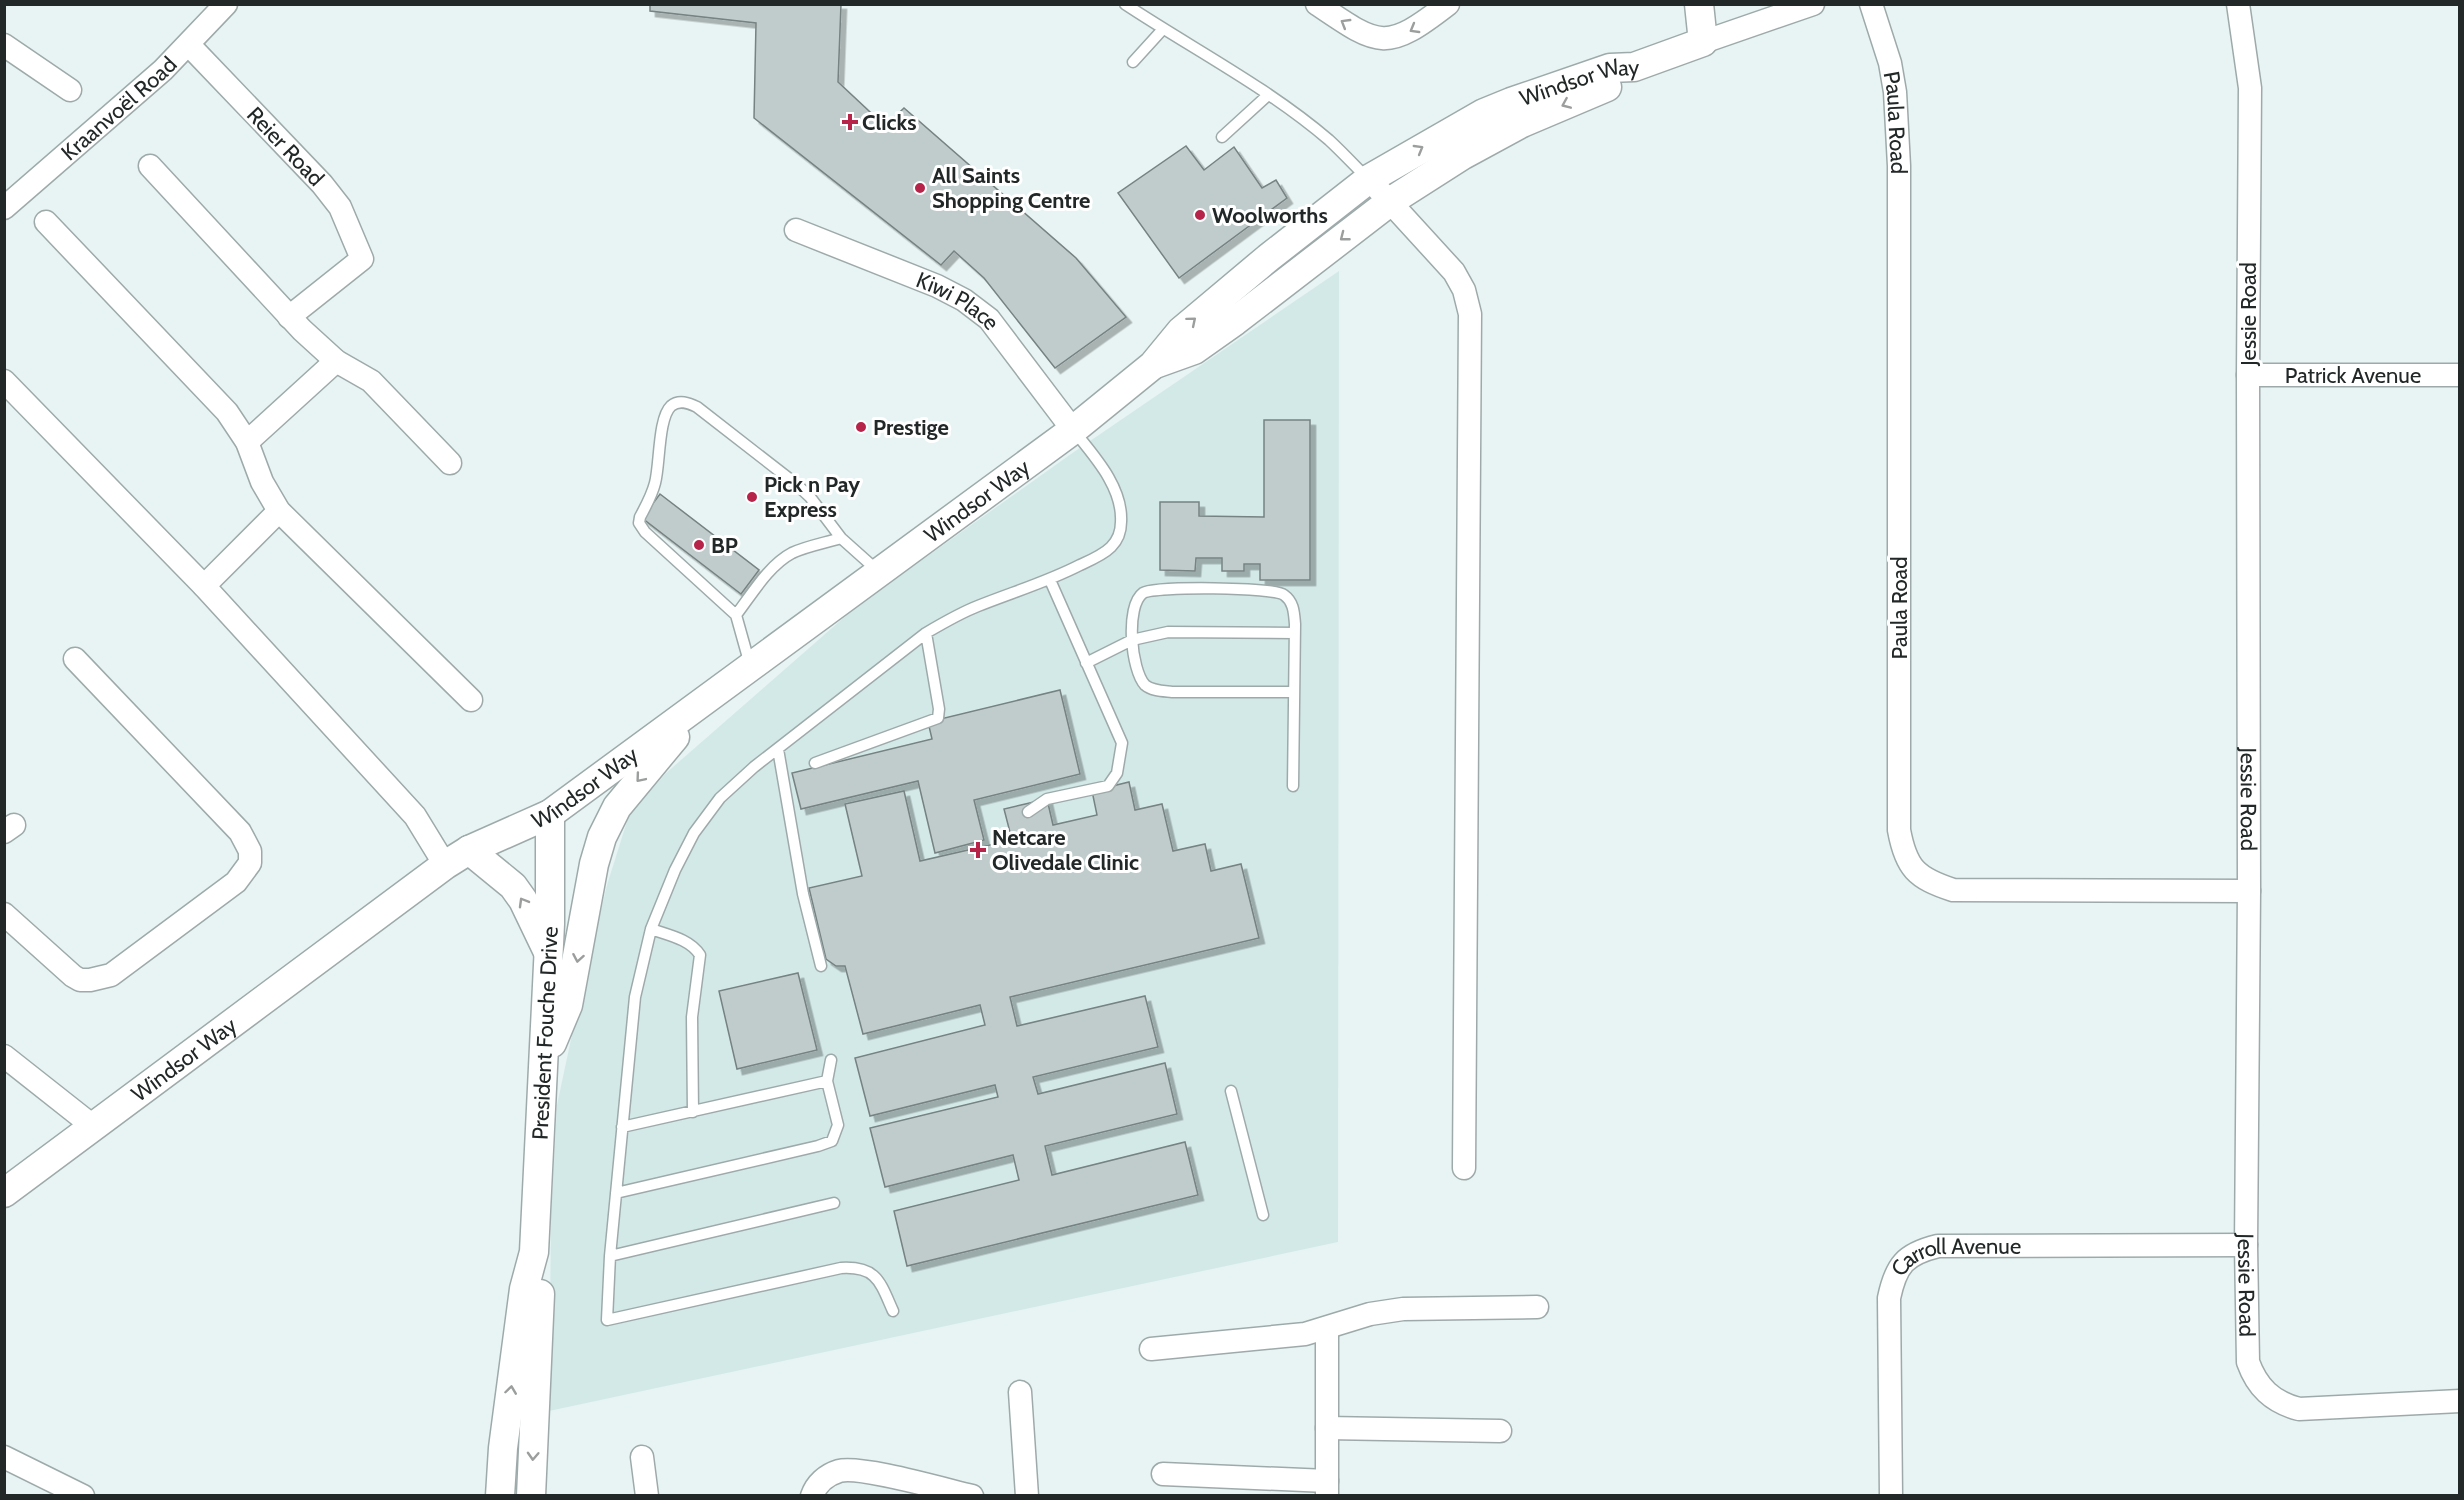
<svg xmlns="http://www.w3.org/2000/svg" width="2464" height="1500" viewBox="0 0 2464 1500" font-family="Cabin,sans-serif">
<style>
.built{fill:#d3e9e8}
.building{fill:#c0cccc;stroke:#778282;stroke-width:1.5;filter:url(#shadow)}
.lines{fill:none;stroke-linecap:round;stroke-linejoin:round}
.service-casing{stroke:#9eaaaa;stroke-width:13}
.minor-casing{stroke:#9eaaaa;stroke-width:25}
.tertiary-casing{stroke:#9eaaaa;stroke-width:31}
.service{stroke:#fff;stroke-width:10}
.minor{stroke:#fff;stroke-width:22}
.tertiary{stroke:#fff;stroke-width:28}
.oneway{stroke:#9c9e9e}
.poi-dot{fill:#b6244a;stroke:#fff;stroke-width:2}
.labels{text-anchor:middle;stroke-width:6;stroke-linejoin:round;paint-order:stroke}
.street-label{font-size:22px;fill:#222727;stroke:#fff}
.poi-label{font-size:22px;font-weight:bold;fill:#222727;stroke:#fff;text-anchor:start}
</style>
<defs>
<filter id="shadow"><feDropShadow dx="5.5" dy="5.5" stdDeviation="0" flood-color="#0004"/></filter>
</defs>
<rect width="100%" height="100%" fill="#e7f4f3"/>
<!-- built -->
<path class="built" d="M1339,271L1338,1242L549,1411L551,1218L557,1105L580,997L607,885L629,815L665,774L856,607L1071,454Z"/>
<!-- building -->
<path class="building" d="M650,4H841L838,82L885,126L904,108L1076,258L1126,317L1055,368L984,278L954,251L941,265L754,118L756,23L650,11Z
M1186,146L1204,170L1234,147L1262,188L1276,180L1287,198L1179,278L1118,193Z
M1264,420H1310V580H1260V564H1244V571H1222V558H1196L1195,571L1160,570V502H1199V516L1264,517Z
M660,494L759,570L741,594L642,518Z
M1060,690L1080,774L974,800L984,840L935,853L918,781L801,809L792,773L932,739L928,722Z
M1129,782L1135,810L1162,804L1173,851L1205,844L1211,871L1241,864L1259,938L1010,997L1017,1026L1145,996L1158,1047L1033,1077L1038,1094L1165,1063L1177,1114L1045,1146L1052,1175L1185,1142L1198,1195L907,1266L894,1211L1019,1180L1013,1155L885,1187L870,1128L998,1097L995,1085L870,1116L855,1058L985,1025L980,1005L863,1034L845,966H836L826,959L809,888L862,876L845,804L904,791L920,861L1012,840L1004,809L1047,799L1053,825L1097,815L1092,791Z
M798,973L817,1050L737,1069L719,991Z"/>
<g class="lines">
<!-- service casing -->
<g class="service-casing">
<path id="service" d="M1125,4C1193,49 1267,87 1329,140C1342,152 1355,166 1368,179
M1133,62L1163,29
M1222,137L1268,95
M736,615C752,594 769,565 792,553C807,546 825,543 841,538
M1086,663L1132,640L1168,632L1295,633
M750,665L736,615L645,532L639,523L640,517C646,506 652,495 655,483C660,465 658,418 671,406C679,399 689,403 697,407L796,484L810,497L841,538L879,572
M778,749L803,894L821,966
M815,763L938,718L939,709L926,633
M1293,786L1295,624C1294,613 1294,602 1284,595C1275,587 1154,586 1143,593C1125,606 1131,670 1145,685C1152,691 1163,691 1172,692H1294
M1028,812L1047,799L1108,786L1117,773L1122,743L1050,580
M651,929C668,935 690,939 700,955L692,1017L693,1112
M1231,1091L1263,1215
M622,1127L827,1081
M616,1193L818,1146L832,1141L838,1125L827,1081L831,1060
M610,1256L834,1203
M893,1311C880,1282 877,1266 841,1268L607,1320L610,1256L635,997L651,929L675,870L694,833L720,798L754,767L926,633C943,623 960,613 978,606C1013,592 1047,582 1080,565C1091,560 1103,555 1111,547C1118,540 1121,531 1121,522C1123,487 1094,456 1074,431"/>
</g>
<!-- minor casing -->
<g class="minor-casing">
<g id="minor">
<path d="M1317,4C1380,47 1386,52 1448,4"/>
<path id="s1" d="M1871,4L1890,63L1895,92L1899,166V830C1906,868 1916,878 1953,890L2249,891"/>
<path id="s2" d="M2238,4L2250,88L2248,375L2249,891L2246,1245L2248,1362C2257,1387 2272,1402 2299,1409L2460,1401"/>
<path d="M1703,42L1813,4"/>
<path d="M4,45L70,90"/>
<path id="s3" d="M189,45L322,184L340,207L362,259L289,317"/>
<path d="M150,166L302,330L336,361L371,381L450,463"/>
<path d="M1369,179L1454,272L1464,290L1470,314L1464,1168"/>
<path id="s4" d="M4,208L163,70L226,4"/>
<path d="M46,222L227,412L247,442L262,482L279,511L471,700"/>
<path id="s5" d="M796,230L937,286L964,300L989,319L1073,430"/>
<path id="s6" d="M2248,375H2460"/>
<path d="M4,381L204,586L415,816L445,865"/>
<path d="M247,442L336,361"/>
<path d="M204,586L279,511"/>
<path d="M4,832L14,825"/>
<path d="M4,914L73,976L80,980H90L111,975L236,882L250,863V851L240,832L75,659"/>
<path d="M4,1056L94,1127"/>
<path d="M1151,1349L1305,1334L1370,1314L1403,1309L1537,1307"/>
<path d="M1020,1392L1027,1496"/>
<path d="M1327,1428L1500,1431"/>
<path d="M4,1457L83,1496"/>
<path d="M642,1457L647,1496"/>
<path d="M1163,1474L1327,1481"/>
<path d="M812,1496C816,1484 826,1475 839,1471C860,1465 946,1490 972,1496"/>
<path d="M1327,1496V1329"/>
<path id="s7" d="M1891,1496L1889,1298C1896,1265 1905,1254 1938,1246L2246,1245"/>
</g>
</g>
<!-- tertiary casing -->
<g class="tertiary-casing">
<g id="tertiary">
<path d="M1155,364L1194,350L1235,321L1391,201L1463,155L1522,123L1607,87"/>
<path d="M469,850L513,886L523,900L547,950"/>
<path d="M552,1043L568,1005L594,864L602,837L617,807L675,737"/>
<path id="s8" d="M4,1193L445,865L469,850L550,814L1073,430L1153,365L1181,331L1268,258L1369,179L1484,113L1511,102L1610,68L1634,67L1703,42L1699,4"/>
<path id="s9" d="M500,1496L503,1448L524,1289L534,1252L550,924V814"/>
<path d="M531,1496L540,1294"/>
</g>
</g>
<!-- service -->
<use href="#service" class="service"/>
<!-- minor -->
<use href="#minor" class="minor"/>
<!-- tertiary -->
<use href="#tertiary" class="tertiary"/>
</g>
<!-- one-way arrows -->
<defs><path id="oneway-chevron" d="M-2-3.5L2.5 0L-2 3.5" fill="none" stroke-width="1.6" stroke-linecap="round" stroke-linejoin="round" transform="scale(1.5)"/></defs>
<g class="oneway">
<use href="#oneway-chevron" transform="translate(1345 23) rotate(-149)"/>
<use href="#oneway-chevron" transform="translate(1414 29) rotate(150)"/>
<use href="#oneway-chevron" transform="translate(1566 104) rotate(157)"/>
<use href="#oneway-chevron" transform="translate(1419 149) rotate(-30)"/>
<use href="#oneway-chevron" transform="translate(1344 237) rotate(142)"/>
<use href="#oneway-chevron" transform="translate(1192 321) rotate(-40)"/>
<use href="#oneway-chevron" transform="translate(640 778) rotate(130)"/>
<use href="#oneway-chevron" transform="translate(523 902) rotate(-120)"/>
<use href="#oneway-chevron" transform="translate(578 958) rotate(100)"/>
<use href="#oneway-chevron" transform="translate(511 1390) rotate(-82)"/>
<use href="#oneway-chevron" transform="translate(533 1456) rotate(93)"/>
</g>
<!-- markers -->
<g class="poi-dot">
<path d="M847 113h6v6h6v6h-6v6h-6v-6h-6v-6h6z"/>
<circle cx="920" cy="188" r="6"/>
<circle cx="1200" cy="215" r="6"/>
<circle cx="861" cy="427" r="6"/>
<circle cx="752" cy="497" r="6"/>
<circle cx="699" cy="545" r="6"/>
<path d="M975 841h6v6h6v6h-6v6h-6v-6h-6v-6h6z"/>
</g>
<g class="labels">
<!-- street labels -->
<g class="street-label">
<text dy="8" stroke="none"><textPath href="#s8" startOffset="1938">Windsor Way</textPath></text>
<text dy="8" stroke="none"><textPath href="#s4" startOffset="152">Kraanvoël Road</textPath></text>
<text dy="8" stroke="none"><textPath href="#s1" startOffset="122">Paula Road</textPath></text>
<text dy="8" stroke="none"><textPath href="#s3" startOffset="140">Reier Road</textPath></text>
<text dy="8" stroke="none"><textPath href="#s5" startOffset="177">Kiwi Place</textPath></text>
<text transform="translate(2248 314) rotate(-90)" y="8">Jessie Road</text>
<text dy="8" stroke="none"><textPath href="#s6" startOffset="105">Patrick Avenue</textPath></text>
<text dy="8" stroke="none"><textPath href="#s8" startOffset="1196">Windsor Way</textPath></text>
<text transform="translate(1899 608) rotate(-90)" y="8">Paula Road</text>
<text dy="8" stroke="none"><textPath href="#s8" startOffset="710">Windsor Way</textPath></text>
<text dy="8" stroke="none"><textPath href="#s2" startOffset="796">Jessie Road</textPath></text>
<text dy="8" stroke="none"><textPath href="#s9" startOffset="466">President Fouche Drive</textPath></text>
<text dy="8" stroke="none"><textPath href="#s8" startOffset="224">Windsor Way</textPath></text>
<text dy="8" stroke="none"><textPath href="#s7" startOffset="291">Carroll Avenue</textPath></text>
<text dy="8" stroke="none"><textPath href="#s2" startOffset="1282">Jessie Road</textPath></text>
</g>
<!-- poi labels -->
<g class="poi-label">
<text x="862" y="130">Clicks</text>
<text x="932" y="183">All Saints<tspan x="932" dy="25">Shopping Centre</tspan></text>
<text x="1212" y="223">Woolworths</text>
<text x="873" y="435">Prestige</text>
<text x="764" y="492">Pick n Pay<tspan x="764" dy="25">Express</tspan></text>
<text x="711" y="553">BP</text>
<text x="992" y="845">Netcare<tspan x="992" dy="25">Olivedale Clinic</tspan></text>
</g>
</g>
<!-- border -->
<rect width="2464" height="1500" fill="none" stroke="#222727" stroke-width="12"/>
</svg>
